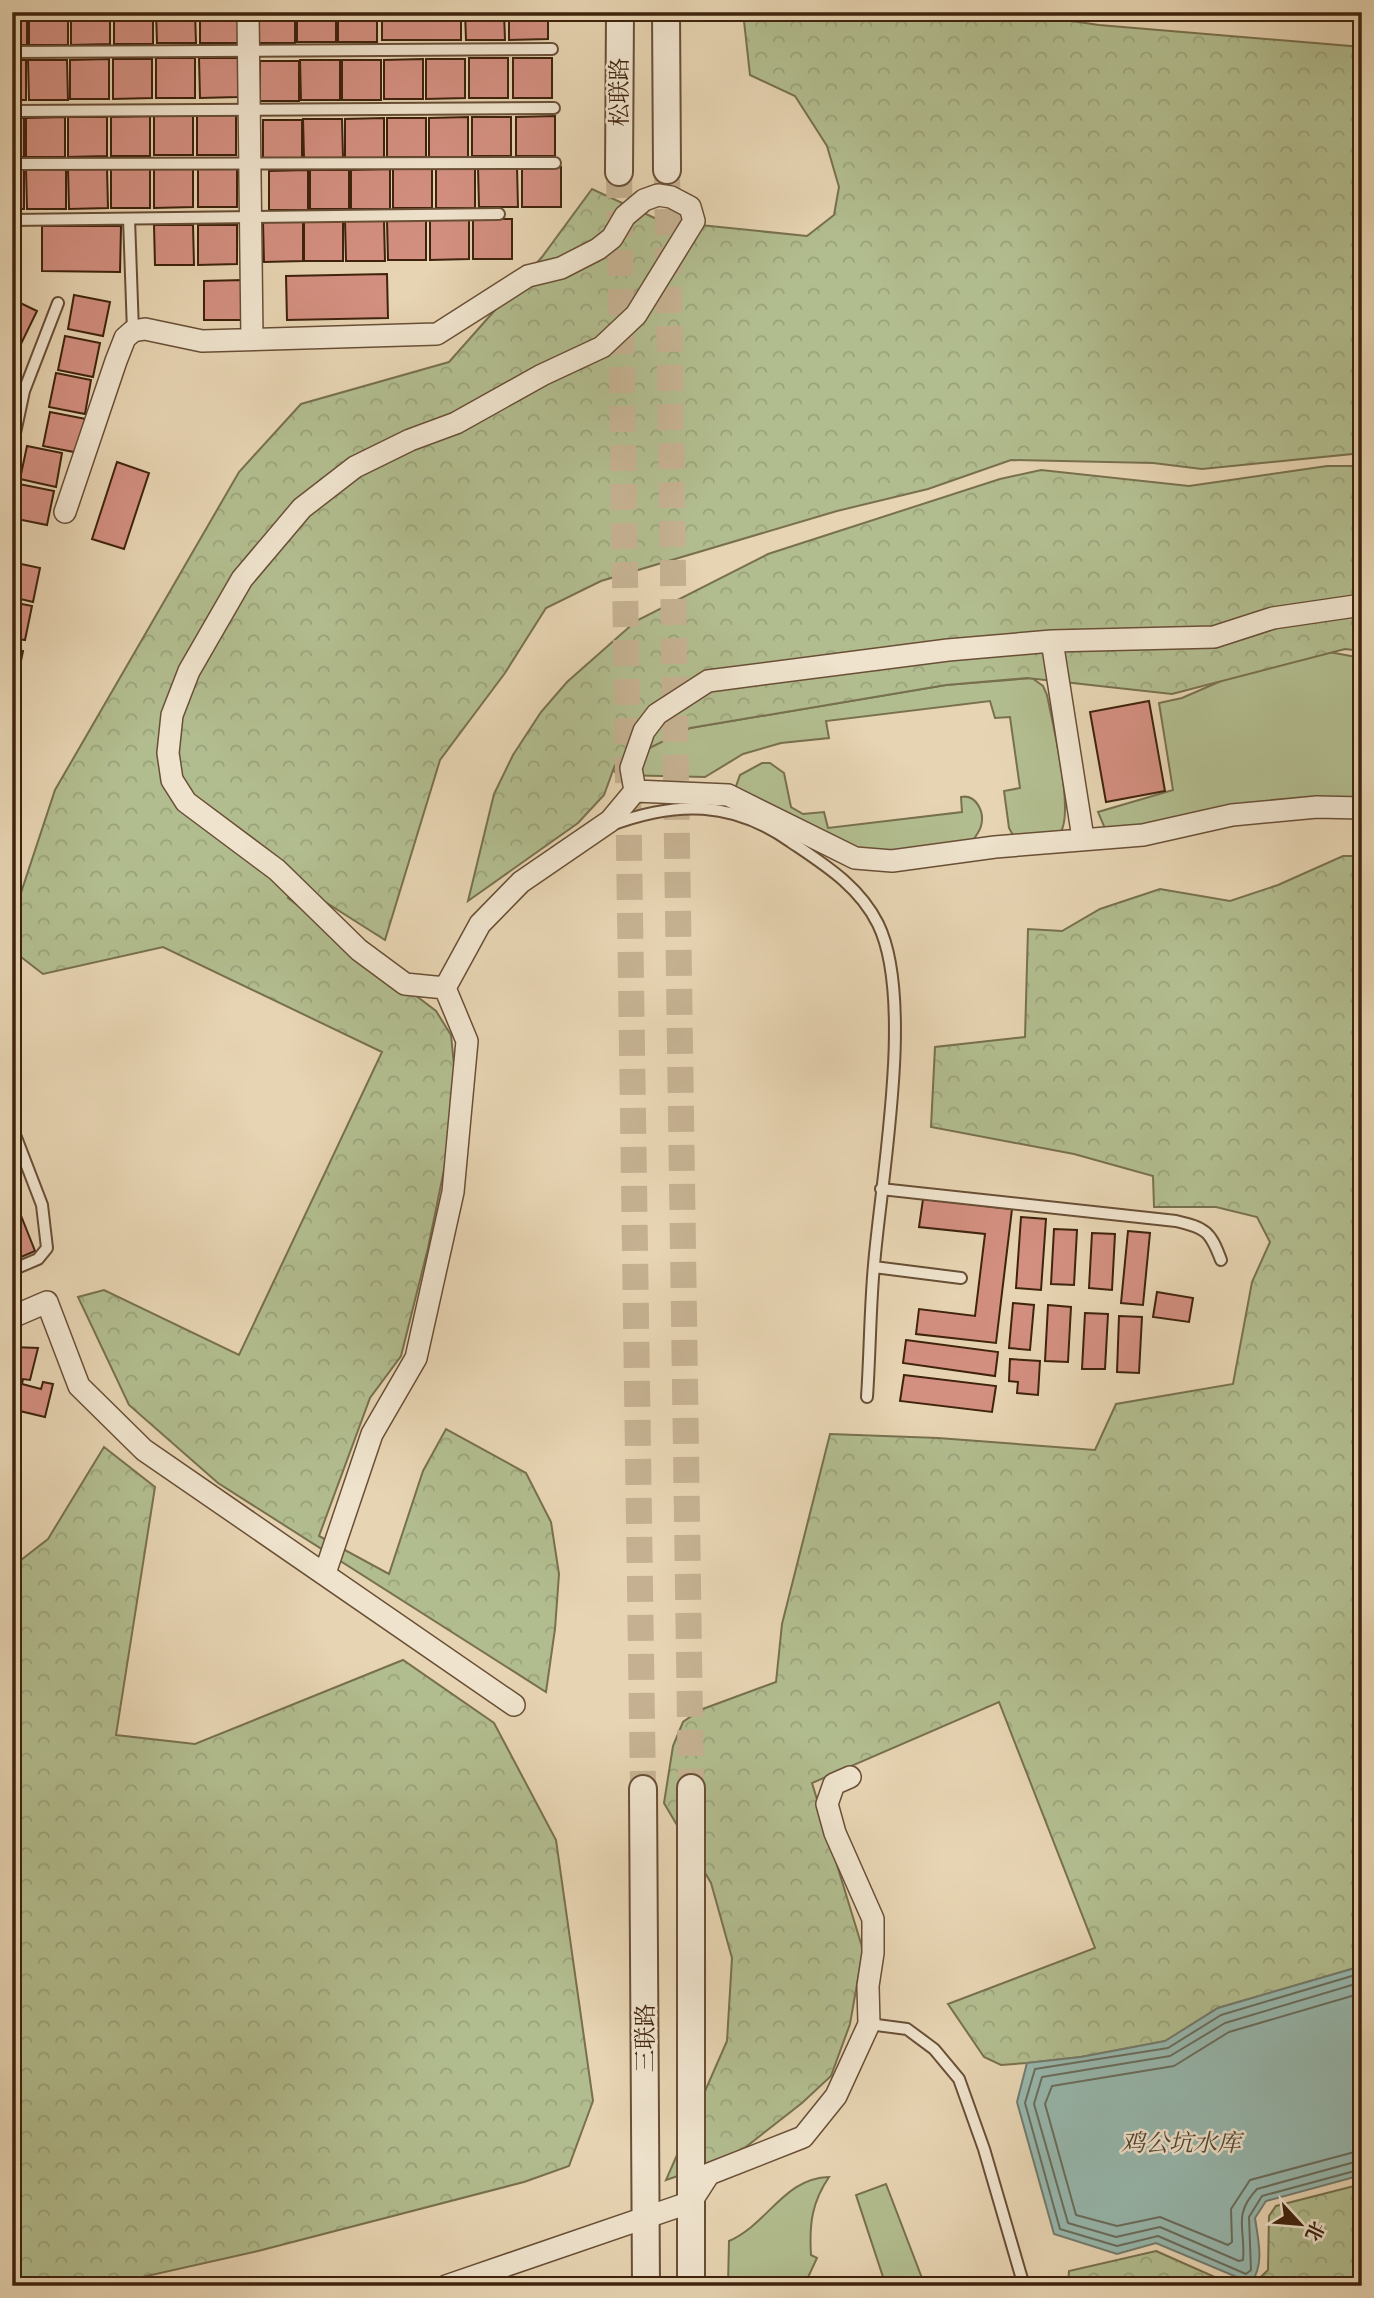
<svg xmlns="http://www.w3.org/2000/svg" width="1374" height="2298" viewBox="0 0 1374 2298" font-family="'EB Garamond','Noto Serif SC',serif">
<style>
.green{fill:#b2bd8f;stroke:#78704e;stroke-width:2}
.forest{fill:url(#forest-crowns);stroke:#78704e;stroke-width:2}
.water{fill:#97b8ae;stroke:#747c6e;stroke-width:2}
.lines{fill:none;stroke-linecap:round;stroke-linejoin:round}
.shore{stroke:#6b6e5e;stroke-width:2}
.building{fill:#d38f80;stroke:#3f230d;stroke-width:2}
.tertiary-tunnel{stroke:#c5b191;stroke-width:26;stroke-dasharray:26 13;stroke-linecap:butt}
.service-casing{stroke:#694f36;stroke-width:14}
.minor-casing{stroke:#694f36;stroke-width:24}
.tertiary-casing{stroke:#694f36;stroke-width:30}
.service{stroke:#efe3cd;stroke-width:10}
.minor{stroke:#efe3cd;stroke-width:21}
.tertiary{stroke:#efe3cd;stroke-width:26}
.labels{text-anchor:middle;stroke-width:5;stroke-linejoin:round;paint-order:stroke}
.street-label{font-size:23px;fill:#3f230d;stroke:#efe3cd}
.water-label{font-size:24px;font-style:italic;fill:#554835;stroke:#efe3cd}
</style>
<defs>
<pattern id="forest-crowns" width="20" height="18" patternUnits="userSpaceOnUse" patternTransform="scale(1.75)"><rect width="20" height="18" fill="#b2bd8f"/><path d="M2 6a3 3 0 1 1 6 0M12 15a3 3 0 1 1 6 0" fill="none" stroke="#9aa27a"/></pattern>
</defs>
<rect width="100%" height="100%" fill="#e7d4b2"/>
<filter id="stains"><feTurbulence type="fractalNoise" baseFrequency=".00286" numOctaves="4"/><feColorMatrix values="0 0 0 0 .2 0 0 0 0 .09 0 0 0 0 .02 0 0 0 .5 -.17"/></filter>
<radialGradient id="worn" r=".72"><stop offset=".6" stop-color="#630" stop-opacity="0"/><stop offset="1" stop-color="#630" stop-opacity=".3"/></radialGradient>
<!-- green -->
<path class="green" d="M1329,652L1362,658V803L1106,831L1098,812L1173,790L1159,703L1182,698L1244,671Z
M1032,678L1043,686L1047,695C1052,721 1076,817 1059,834L1014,837L1009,828L1004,791L1020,788L1010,717L995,718L990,701L826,721L829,738L781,743L743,754L705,777L618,775L613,770L614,766L636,753L690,728L946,685Z
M762,763H770L784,773L791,807L803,814L824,812L828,828L962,812L961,797C976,794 985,812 981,826C980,831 975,837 972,842L888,855L853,849L735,789L740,775Z
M829,2177C812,2202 809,2224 811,2255L817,2258L804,2286H728L729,2241C768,2224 784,2178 829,2177Z
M886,2184L925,2286H886L856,2195Z"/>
<!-- forest -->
<path class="forest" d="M743,12H1010L1099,25L1362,47V453L1202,469L1153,463L1011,460L928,489L837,511L601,581L546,608L505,673L440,760L385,940L300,886L288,898L436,1011L451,1035L455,1075L452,1131L428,1248L401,1356L370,1398L319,1536L389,1574L423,1471L446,1429L526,1473L551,1522L559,1574L555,1629L546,1692L218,1483L129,1405L78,1297L104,1290L239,1355L382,1052L163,947L43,974L12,950V920L55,790L239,472L301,404L449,362L542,257L592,189L661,221L807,236L834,215L839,187L827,146L795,96L750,75Z
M1327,466H1362V651L1345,649L1172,694L1027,678L946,685L690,728L615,765L604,795L578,823L468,901L494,794L513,755L541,712L567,682L636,621L768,554L1000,479L1041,470L1189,486Z
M1343,856H1362V1966L1218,2008L1166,2041L1081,2057L1027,2063L1001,2065L984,2057L948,2004L1095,1948L999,1702L812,1783L863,1950L850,2024L831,2076L802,2103L733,2157L666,2180L727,2041L732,1958L711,1883L664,1803L673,1746L683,1722L700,1710L776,1682L782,1624L830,1434L938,1438L1095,1450L1116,1404L1233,1384L1252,1282L1270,1242L1257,1217L1216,1207H1154L1153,1176L1074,1154L931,1127L935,1047L1025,1037L1028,929L1062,931L1100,909L1160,889L1230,901L1278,885Z
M104,1447L155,1487L116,1735L195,1744L403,1660L494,1723L556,1840L593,2101L569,2166L524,2182L258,2251L120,2282L119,2286H12V1567L48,1539Z
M1362,2184V2286H1251L1268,2270L1269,2216L1276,2206Z
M1156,2251L1235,2286H1068L1069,2271Z"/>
<!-- water -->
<path class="water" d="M1362,1966V2175L1266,2201L1255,2218C1258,2240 1265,2264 1251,2283L1156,2243L1117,2254L1054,2234L1017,2102L1027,2063L1081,2057L1165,2041L1218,2008Z"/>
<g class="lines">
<!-- shore -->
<path class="shore" d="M1362,1973L1221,2015L1168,2048L1035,2069L1025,2103L1060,2229L1117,2246L1158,2236L1246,2274L1251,2270L1249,2217L1262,2196L1362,2169
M1362,1982L1225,2023L1170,2056L1042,2077L1034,2104L1068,2223L1116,2237L1160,2227L1239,2261L1243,2260C1246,2228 1232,2216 1257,2189L1362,2160
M1362,1993L1229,2032L1174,2066L1052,2086L1045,2104L1076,2215L1117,2226L1160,2217L1228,2245L1232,2242L1231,2209L1250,2180L1362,2150"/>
</g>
<!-- building -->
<path class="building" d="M12,12H27V45H12Z
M29,12H68V45H29Z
M71,12H110V44L71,45Z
M114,12H153V44H114Z
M156,12H195L196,43H157Z
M200,12H239V43H200Z
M256,12H295V43H256Z
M297,12H336V42H297Z
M338,12H377V42H338Z
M382,12H461V40H382Z
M465,12H504L505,40H466Z
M509,12H548V39L509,40Z
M156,58H195V98H156Z
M199,58H238V97L200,98Z
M469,58H508V98H469Z
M513,58H552V98H513Z
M109,59V99H70V60Z
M113,59H152V98L113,99Z
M423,59V99H384V60Z
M426,59H465V98L426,99Z
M12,60H26V100H12Z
M28,60H67L68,100H29Z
M300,60H340V100H301Z
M342,60H381V100H342Z
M260,61H299V101H260Z
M236,115V155H197V116Z
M150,116V156H111V117Z
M154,116H193V155H154Z
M555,116V156H516V117Z
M65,117V157H26V118Z
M68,117H107V156L68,157Z
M468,117V157H429V118Z
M472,117H511V156H472Z
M12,118H24V157H12Z
M384,118V158H345V119Z
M387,118H426V157H387Z
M303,119H342L343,158H304Z
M263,120H302V159H263Z
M193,167V207L154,208V168Z
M237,167V207H198V168Z
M517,167L518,207H479L478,168Z
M561,167V207H522V168Z
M111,168H150V208H111Z
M436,168H475V208H436Z
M26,169L66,170V209H27Z
M68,169H107L108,208L69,209Z
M390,169V209H351V170Z
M393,169H432V208H393Z
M12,170H24V209H12Z
M308,170V210H269V171Z
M310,170H349V209H310Z
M473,219H512V259H473Z
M387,220H426V260H388Z
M430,220H469V259L430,260Z
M343,221V261H304V222Z
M345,221H384L385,261H346Z
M263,222H303V261L264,262Z
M154,225H193L194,265H155Z
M198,225H237V264L198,265Z
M42,226H121L120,272L42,271Z
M387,274L388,318L287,320L286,276Z
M243,280V320H204V281Z
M74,295L110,302L103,336L68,329Z
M12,299L37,311L20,346L12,342Z
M65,336L100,343L93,377L58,370Z
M56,373L91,380L85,414L49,407Z
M50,412L86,419L79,453L43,446Z
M27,446L62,453L56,487L20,479Z
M117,462L149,473L124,549L92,539Z
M19,484L54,491L47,525L12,518Z
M12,562L40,568L33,602L12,597Z
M12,602L32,606L25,640L12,638Z
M12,649L23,651L16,685L12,684Z
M1149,701L1165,791L1106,802L1090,712Z
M12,1193L35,1251L12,1261Z
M923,1199L1012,1209L996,1343L916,1334L919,1309L975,1316L985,1234L919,1227Z
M1021,1217L1046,1219L1041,1290L1016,1288Z
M1054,1229L1077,1230L1074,1285L1051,1284Z
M1128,1231L1150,1233L1143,1305L1121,1303Z
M1092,1233L1115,1234L1112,1290L1089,1288Z
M1157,1292L1193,1298L1189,1322L1153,1317Z
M1013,1303L1034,1305L1030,1350L1009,1348Z
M1048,1305L1071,1307L1068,1362L1045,1361Z
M1085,1313L1108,1314L1105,1369H1082Z
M1119,1316L1142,1317L1139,1373L1117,1372Z
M906,1340L998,1352L995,1376L903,1363Z
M12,1347L38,1348L30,1380L23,1379L22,1384L41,1389L43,1382L53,1384L45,1417L20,1411L12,1399Z
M1010,1359L1040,1361L1038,1395L1017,1393L1018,1382L1009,1381Z
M904,1375L996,1386L992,1412L900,1401Z"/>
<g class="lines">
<!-- tertiary-tunnel -->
<path class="tertiary-tunnel" d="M667,170L691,1788
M619,172L643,1789"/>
<!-- service casing -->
<g class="service-casing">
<path id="service" d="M12,52L552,49
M12,111L554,108
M12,164L555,163
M129,219L133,331
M12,220L499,214
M12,447L24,391L58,303
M611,825C676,801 732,800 791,842C825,865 859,886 878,924C915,999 881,1179 874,1265C870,1309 870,1353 867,1397
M12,1127L42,1205L47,1248L38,1259L12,1270
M881,1189L1176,1221C1206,1228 1210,1231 1221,1260
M874,1267L961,1278
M869,2024L907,2029L934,2049L959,2079L984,2149L1024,2286"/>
</g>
<!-- minor casing -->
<g class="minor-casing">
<path id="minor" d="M248,12L252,339
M65,512L116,361L125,338L133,331L145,329L202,341L437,334L528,276L561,268L598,249L612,238L625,216L644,200L658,195L671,197L690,207L694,221L636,315L602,347L542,375L456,423L410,440L355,467L302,508L242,579L189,671L172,715L168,753L172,780L186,802L277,870L359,950L405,984L445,988
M1052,641L1083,838
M635,791L728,795L855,858L892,861L995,847L1143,835L1232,815L1317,807L1362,808
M12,1317L47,1302L79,1386L144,1450L514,1705
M325,1573L372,1434L416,1358L453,1192L467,1041L445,988L480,924L521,882L610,821L635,791L631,768L644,731L657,714L708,681L948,650L1052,641L1214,637L1273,618L1362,605
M446,2286L691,2202L709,2174L803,2137L836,2096L869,2024L868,1986L873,1953V1919L835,1833L827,1804L834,1784L850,1777"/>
</g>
<!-- tertiary casing -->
<g class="tertiary-casing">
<path id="tertiary" d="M666,12L667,170
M619,172L620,12
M691,1788V2286
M643,1789L646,2286"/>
</g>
<!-- service -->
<use href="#service" class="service"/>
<!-- minor -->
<use href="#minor" class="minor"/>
<!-- tertiary -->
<use href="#tertiary" class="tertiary"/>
</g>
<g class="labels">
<!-- street labels -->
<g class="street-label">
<text transform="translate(619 92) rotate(-90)" y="8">松联路</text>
<text transform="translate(645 2038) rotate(-90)" y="8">三联路</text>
</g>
<!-- water labels -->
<g class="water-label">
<text x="1181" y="2151">鸡公坑水库</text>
</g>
</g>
<!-- margin -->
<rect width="1374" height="2298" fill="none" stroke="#e7d4b2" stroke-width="42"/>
<rect x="14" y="14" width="1346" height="2270" fill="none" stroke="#3f230d" stroke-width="3.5"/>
<rect x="21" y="21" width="1332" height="2256" fill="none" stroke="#3f230d" stroke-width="2"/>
<!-- north arrow -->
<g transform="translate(1300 2224) rotate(116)" stroke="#efe3cd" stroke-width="5" paint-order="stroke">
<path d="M0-5L12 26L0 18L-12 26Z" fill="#3f230d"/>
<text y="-10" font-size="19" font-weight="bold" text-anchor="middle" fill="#3f230d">北</text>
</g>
<rect width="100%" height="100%" filter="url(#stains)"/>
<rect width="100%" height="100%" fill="url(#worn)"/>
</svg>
